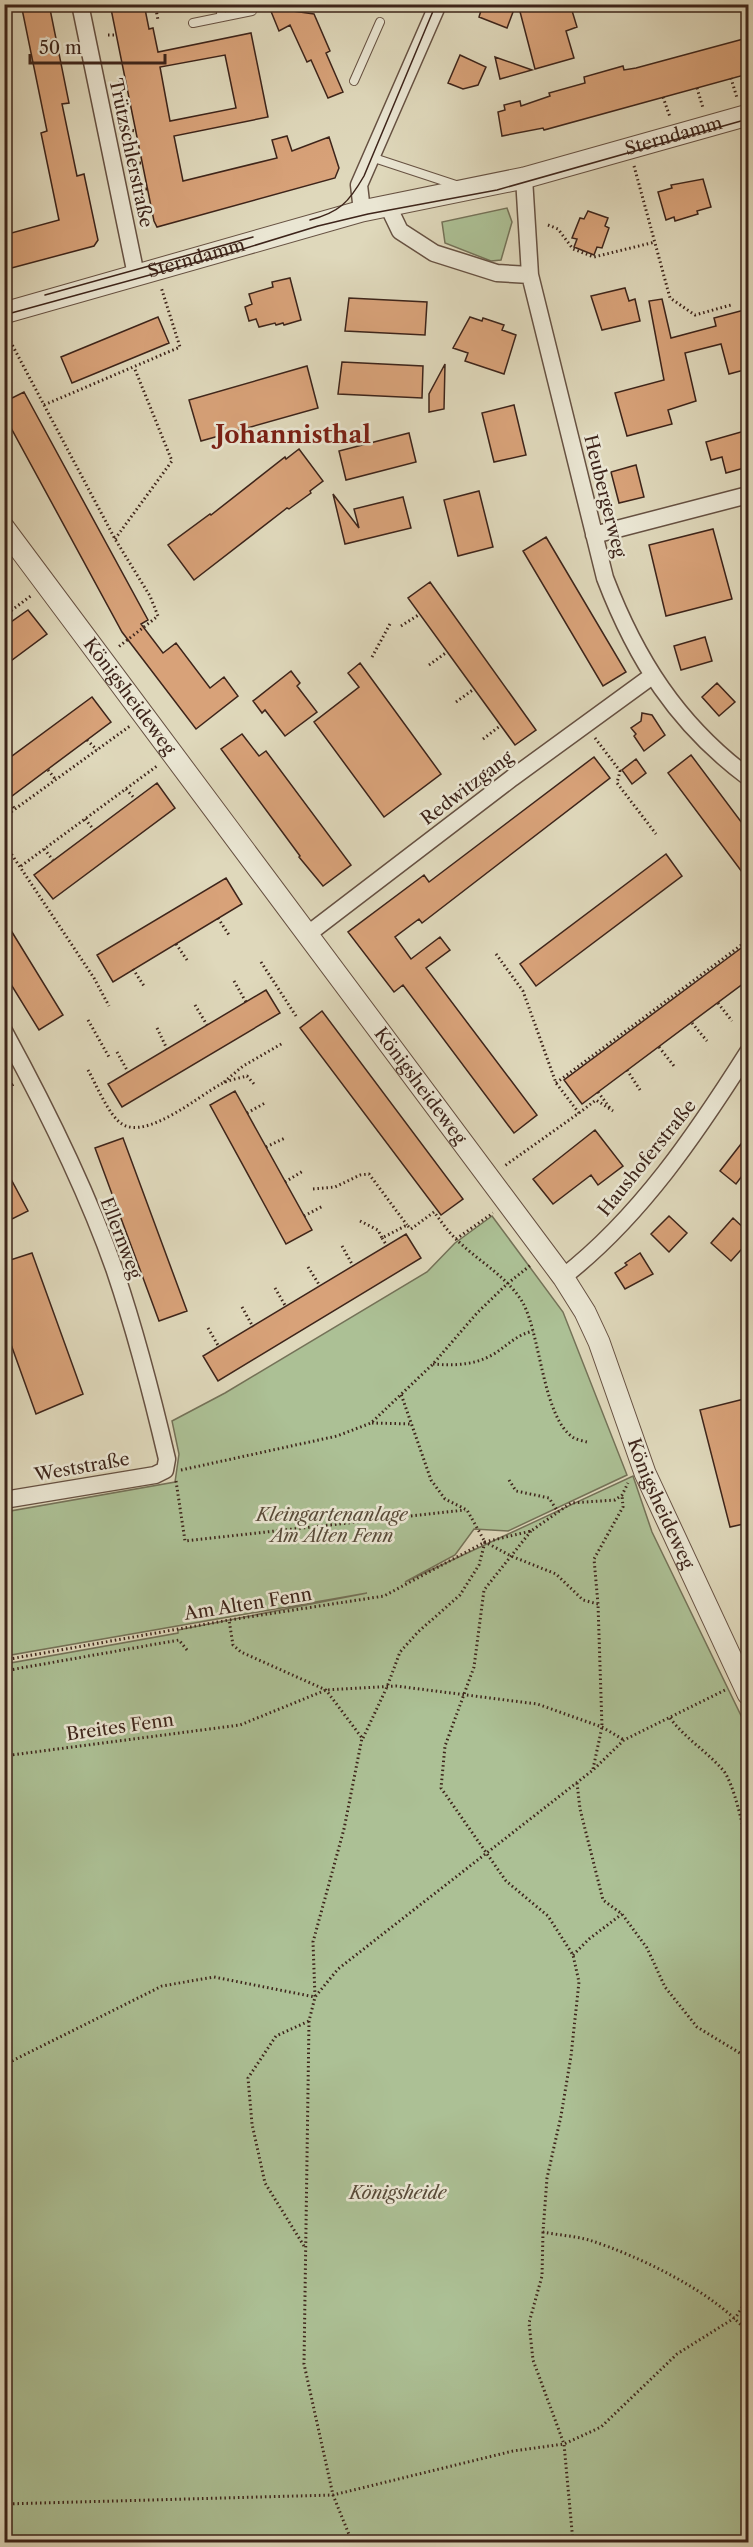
<svg xmlns="http://www.w3.org/2000/svg" width="753" height="2547" viewBox="0 0 753 2547" font-family="'Libre Caslon Text',serif">
<style>
.green{fill:#acc095;stroke:#747258;stroke-width:1.5}
.building{fill:#d8a279;stroke:#3d241a;stroke-width:1.5;fill-rule:evenodd}
.lines{fill:none;stroke-linecap:round;stroke-linejoin:round}
.service-casing{stroke:#665142;stroke-width:10}
.minor-casing{stroke:#665142;stroke-width:19}
.tertiary-casing{stroke:#665142;stroke-width:23}
.path{stroke:#3d241a;stroke-width:3;stroke-dasharray:1.5 3;stroke-linecap:butt}
.service{stroke:#eae6d3;stroke-width:8}
.minor{stroke:#eae6d3;stroke-width:16}
.tertiary{stroke:#eae6d3;stroke-width:21}
.tram{stroke:#3d241a;stroke-width:1.5}
.labels{text-anchor:middle;stroke-width:5;stroke-linejoin:round;paint-order:stroke}
.street-label{font-size:18px;fill:#3d241a;stroke:#eae6d3}
.park-label{font-size:18px;font-style:italic;fill:#594b39;stroke:#eae6d3}
.district-label{font-size:24px;font-weight:bold;fill:#7a1f14;stroke:#eae6d3}
</style>
<rect width="100%" height="100%" fill="#dfd8bb"/>
<filter id="stains"><feTurbulence type="fractalNoise" baseFrequency=".00333" numOctaves="4"/><feColorMatrix values="0 0 0 0 .2 0 0 0 0 .09 0 0 0 0 .02 0 0 0 .5 -.17"/></filter>
<radialGradient id="worn" r=".72"><stop offset=".6" stop-color="#630" stop-opacity="0"/><stop offset="1" stop-color="#630" stop-opacity=".3"/></radialGradient>
<!-- green -->
<path class="green" d="M507,208L512,222L501,260L491,261L445,243L442,222Z
M492,1216L563,1312L627,1475L508,1531L474,1529L455,1555L405,1582L633,1476L652,1532L748,1730V2542H5V1664L178,1633V1630L367,1593L5,1656V1512L175,1482L179,1454L172,1421L225,1393L427,1272L455,1243Z"/>
<!-- building -->
<path class="building" d="M21,4H49L69,103L62,104L77,176L84,174L98,240L94,246L4,270V235L59,220L41,133L47,131Z
M110,4H144L149,29L153,28L158,52L251,33L268,117L174,136L183,181L277,158L272,140L287,136L292,151L329,137L339,168L335,178L157,227L154,221ZM225,55L236,108L170,121L160,67Z
M268,4H291L293,11L314,14L330,51L326,53L343,92L328,98L311,60L307,62L290,25L279,31Z
M483,4H516L507,28L479,17Z
M518,4H570L577,27L566,31L574,58L535,69Z
M747,38L748,74L544,130L543,128L502,136L498,112L505,110L504,105L520,101L521,106L550,96L549,93L585,83L584,77L623,66L624,70L636,68Z
M460,55L486,67L478,85L463,89L448,83Z
M495,57L532,70L500,79Z
M703,179L711,207L697,211L698,214L675,221L674,217L666,220L658,192L672,188L671,185Z
M588,211L608,218L605,226L609,228L602,248L597,247L594,255L574,247L577,239L572,238L580,218L584,219Z
M290,278L301,320L284,325L283,323L276,325L275,323L259,327L256,319L249,321L245,307L252,304L249,294L273,287L272,282Z
M625,288L629,301L635,299L640,321L602,330L591,296Z
M349,298L427,302L425,335L345,331Z
M662,299L671,338L716,326L714,318L748,309V369L729,374L721,344L685,353L696,401L668,410L672,424L627,436L615,393L664,380L649,301Z
M158,317L169,343L72,383L61,357Z
M470,317L482,321L483,318L504,325L502,330L516,335L504,374L465,361L468,353L453,348Z
M342,362L423,366L422,398L338,394Z
M445,364L444,409L429,412V394Z
M307,366L318,408L201,441L189,400Z
M24,392L148,620L141,624L163,653L176,643L210,688L224,677L238,696L196,729L122,632L4,415V402Z
M514,405L526,455L494,462L482,413Z
M748,430V467L726,473L722,457L711,460L706,442Z
M409,433L416,462L346,480L339,451Z
M299,449L323,481L310,491L311,493L289,509L287,508L194,580L168,545L210,514L211,515L285,457L286,459Z
M636,465L644,497L619,503L611,472Z
M479,491L493,547L458,556L444,500Z
M333,494L359,528L354,509L403,497L411,528L345,544Z
M713,529L732,599L666,616L649,545Z
M546,537L626,672L603,686L523,551Z
M430,582L536,730L515,745L408,598Z
M28,610L47,634L4,666V627Z
M705,637L712,661L681,670L674,646Z
M360,663L441,774L384,817L314,722L359,687L348,673Z
M291,671L300,683L297,686L317,712L285,736L265,710L262,713L253,701Z
M717,683L735,702L719,716L702,697Z
M92,697L111,722L4,802V762Z
M642,713L652,715L665,735L644,751L634,736L636,734L631,728L641,721Z
M242,734L259,756L266,751L351,865L323,886L299,857L300,856L221,749Z
M691,755L748,831V880L668,773Z
M594,757L610,778L422,923L419,919L395,937L411,959L440,937L450,950L426,968L537,1115L514,1133L403,985L394,992L348,932L424,875L429,882Z
M636,759L646,773L632,784L622,770Z
M157,783L175,808L53,899L34,875Z
M666,854L682,876L536,986L520,964Z
M226,878L242,904L113,982L97,955Z
M4,919L63,1015L39,1030L4,973Z
M748,943V980L582,1104L564,1080Z
M266,990L280,1013L122,1107L108,1084Z
M322,1011L463,1199L441,1215L300,1028Z
M235,1091L312,1230L286,1244L210,1105Z
M595,1130L623,1166L598,1185L591,1175L553,1204L533,1179Z
M748,1135V1168L736,1184L720,1171Z
M123,1138L187,1311L159,1321L95,1148Z
M4,1166L28,1211L4,1223Z
M669,1216L687,1233L669,1252L651,1234Z
M733,1218L748,1232V1242L731,1261L711,1243Z
M406,1234L421,1258L218,1381L203,1356Z
M32,1253L83,1394L36,1414L4,1325V1262Z
M640,1253L653,1274L625,1289L615,1273L627,1265L625,1263Z
M748,1398V1523L730,1527L700,1410Z"/>
<g class="lines">
<!-- service casing -->
<g class="service-casing">
<path id="service" d="M219,4L222,17
M193,23L252,11
M354,81L380,22
M371,157L459,186"/>
</g>
<!-- minor casing -->
<g class="minor-casing">
<path id="minor" d="M80,4L136,275
M524,178L530,275L605,578C636,659 677,724 748,777
M388,206L400,231L434,253L497,273L530,275
M362,211L359,185L438,4
M594,535L748,495
M308,934L512,778L652,676
M4,1031C46,1108 86,1188 115,1271C136,1333 152,1395 167,1459L165,1470L155,1475L4,1500
M563,1277C640,1217 696,1134 748,1052"/>
</g>
<!-- tertiary casing -->
<g class="tertiary-casing">
<g id="tertiary">
<path id="s1" d="M4,313L362,211L524,178L748,115"/>
<path id="s2" d="M4,528L563,1277L585,1312L599,1342L645,1473L748,1694"/>
</g>
</g>
<!-- path -->
<path class="path" d="M155,4L158,20
M108,35H116
M731,78L737,98
M118,81L125,80
M697,88L703,108
M663,97L670,117
M128,130L136,131
M135,163H142
M634,166L670,298L695,315L731,305
M141,189H147
M548,225L558,229L573,249L594,257L655,242
M4,338L8,337L115,539L150,596L158,616L117,648
M44,405L180,347L161,287
M115,539L172,461L134,367
M4,616L32,595
M401,626L420,614
M372,657L390,624
M429,665L447,652
M456,702L474,689
M595,738L620,771L617,783L656,834
M483,739L500,726
M87,740L97,750
M48,770L56,780
M126,789L135,799
M7,800L15,809
M4,817L130,726
M85,819L94,830
M4,843L94,978L109,1006
M44,849L53,860
M21,866L157,766
M218,918L229,935
M176,944L187,960
M496,954L523,991L556,1083L579,1113L503,1167
M261,962L296,1016
M133,969L144,986
M234,981L246,1002
M718,1003L732,1021
M195,1005L207,1025
M88,1020L109,1057
M692,1023L707,1041
M157,1028L167,1049
M659,1047L674,1066
M117,1052L128,1072
M88,1070C96,1084 109,1116 122,1124C147,1140 199,1096 221,1084C229,1080 239,1078 247,1076L254,1084
M627,1070L640,1090
M224,1082L243,1066L283,1043
M556,1083L748,940
M4,1089L14,1084
M598,1092L610,1108
M247,1113L265,1103
M579,1113L596,1100L613,1111
M266,1147L285,1138
M285,1182L303,1171
M313,1189L335,1187L360,1175L369,1174L407,1225
M304,1216L323,1206
M360,1221L378,1230L382,1238L407,1225L411,1229L434,1212C441,1221 448,1232 457,1240C478,1261 508,1277 523,1303C541,1337 543,1419 574,1438C578,1440 583,1441 587,1442
M382,1238L387,1246
M456,1239L493,1213
M342,1246L353,1266
M308,1267L320,1286
M275,1288L286,1307
M242,1307L253,1327
M208,1328L219,1347
M433,1364C455,1366 478,1365 497,1352C510,1343 517,1335 533,1331
M372,1423L412,1424
M181,1470L337,1436L371,1423L433,1364L477,1313L507,1284L532,1264
M509,1480L516,1491L549,1498L558,1512
M176,1481L185,1541L465,1510
M531,1531L484,1590L474,1667L445,1746L441,1788L506,1881L548,1916L573,1955L579,1982L571,2056L561,2116L547,2178L543,2232C558,2235 574,2236 589,2240C639,2256 716,2293 748,2333
M598,1604L583,1600L556,1574L511,1556L485,1542L531,1531L571,1503L615,1500L622,1495L628,1483
M4,1660L229,1620L384,1596L485,1542
M4,1671L179,1640L187,1650
M670,1718C685,1738 706,1751 723,1770C734,1783 744,1831 748,1849
M363,1738L387,1687L400,1652L418,1632L460,1595L479,1565L485,1542L467,1510L445,1499L431,1480L401,1394
M4,1756L240,1725L326,1690L396,1686L537,1704L602,1727L624,1740
M593,1769L602,1727L598,1604L594,1559L623,1507L622,1495
M577,1783L580,1809L603,1900L622,1914L647,1948L665,1987L697,2027L748,2058
M573,1955L589,1939L622,1914
M4,2065L162,1986L214,1977L315,1997L313,1942L344,1829L362,1738L326,1690L241,1652L233,1645L229,1620
M543,2232L542,2276L529,2323L533,2360L564,2444L573,2542
M304,2246L265,2183L252,2124L248,2078L276,2036L309,2021
M4,2504L333,2495L513,2451L564,2444L601,2427L677,2354L736,2317L748,2298
M352,2542L333,2495L304,2364L309,2021L315,1997L338,1969L593,1770L624,1740L725,1690"/>
<!-- service -->
<use href="#service" class="service"/>
<!-- minor -->
<use href="#minor" class="minor"/>
<!-- tertiary -->
<use href="#tertiary" class="tertiary"/>
<!-- tram -->
<path class="tram" d="M310,220C340,212 349,202 364,176L436,4
M45,295L253,237
M4,315L230,253L318,226L368,214L497,190L748,119"/>
</g>
<g class="labels">
<!-- street labels -->
<g class="street-label">
<text dy="6" stroke="none"><textPath href="#s1" startOffset="693">Sterndamm</textPath></text>
<text transform="translate(131 153) rotate(78)" y="6">Trützschlerstraße</text>
<text dy="6" stroke="none"><textPath href="#s1" startOffset="200">Sterndamm</textPath></text>
<text transform="translate(605 496) rotate(76)" y="6">Heubergerweg</text>
<text dy="6" stroke="none"><textPath href="#s2" startOffset="210">Königsheideweg</textPath></text>
<text transform="translate(467 788) rotate(-37)" y="6">Redwitzgang</text>
<text dy="6" stroke="none"><textPath href="#s2" startOffset="696">Königsheideweg</textPath></text>
<text transform="translate(647 1158) rotate(-51)" y="6">Haushoferstraße</text>
<text transform="translate(121 1238) rotate(69)" y="6">Ellernweg</text>
<text transform="translate(82 1467) rotate(-10)" y="6">Weststraße</text>
<text dy="6" stroke="none"><textPath href="#s2" startOffset="1182">Königsheideweg</textPath></text>
<text transform="translate(248 1604) rotate(-9)" y="6">Am Alten Fenn</text>
<text transform="translate(120 1727) rotate(-8)" y="6">Breites Fenn</text>
</g>
<!-- park labels -->
<g class="park-label">
<text x="332" y="1521">Kleingartenanlage<tspan x="332" dy="21">Am Alten Fenn</tspan></text>
<text x="398" y="2199">Königsheide</text>
</g>
<!-- district labels -->
<g class="district-label">
<text x="293" y="443">Johannisthal</text>
</g>
</g>
<!-- margin -->
<rect width="753" height="2547" fill="none" stroke="#dfd8bb" stroke-width="24"/>
<rect x="6" y="6" width="741" height="2535" fill="none" stroke="#3d241a" stroke-width="3"/>
<rect x="12" y="12" width="729" height="2523" fill="none" stroke="#3d241a" stroke-width="1.5"/>
<!-- scale -->
<path d="M30 54v9h135v-9" fill="none" stroke="#3d241a" stroke-width="3"/>
<text x="39" y="54" font-size="18" fill="#3d241a" stroke="#eae6d3" stroke-width="4.5" paint-order="stroke">50 m</text>
<rect width="100%" height="100%" filter="url(#stains)"/>
<rect width="100%" height="100%" fill="url(#worn)"/>
</svg>
